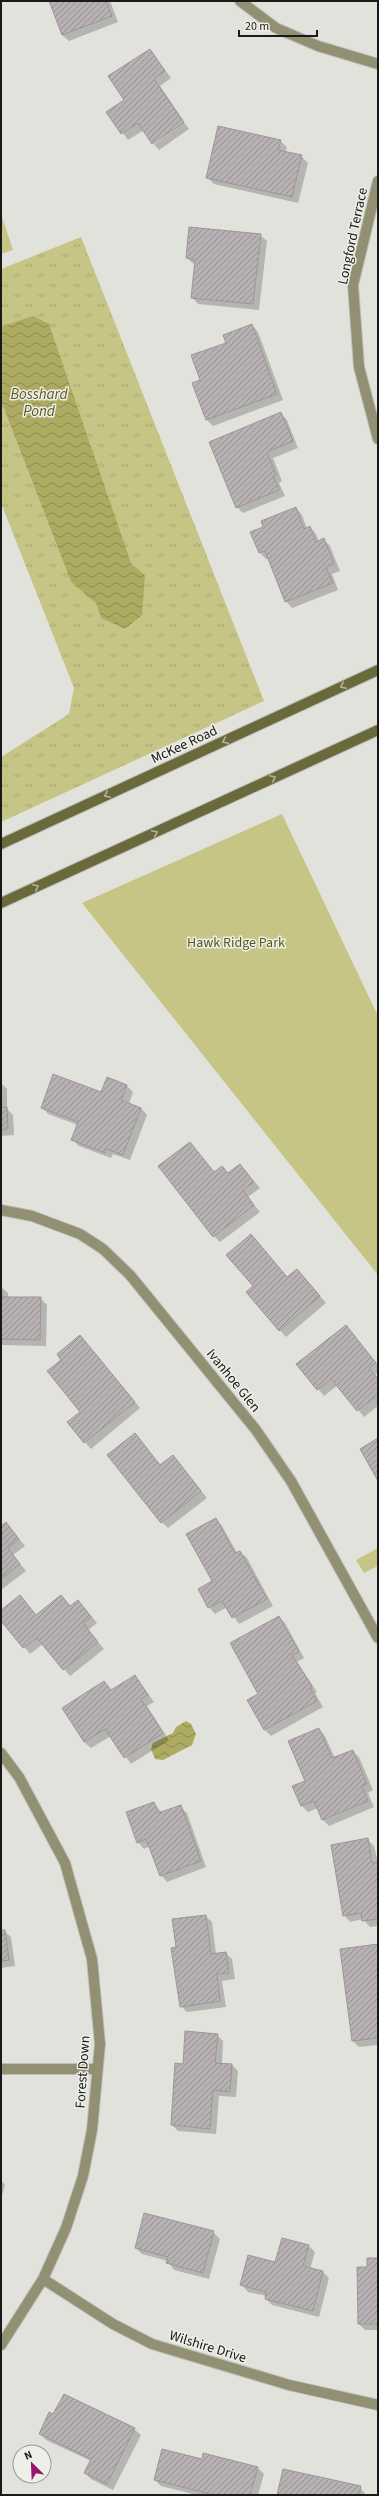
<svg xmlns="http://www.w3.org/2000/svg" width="379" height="2496" viewBox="0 0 379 2496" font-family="'Source Sans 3',sans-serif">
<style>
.grass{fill:url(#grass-tufts)}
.green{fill:#c7c585}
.water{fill:url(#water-waves)}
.shadow{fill:#0003}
.building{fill:url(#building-hatch);stroke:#9c9699}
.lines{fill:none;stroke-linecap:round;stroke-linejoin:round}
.minor-casing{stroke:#bebeb9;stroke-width:12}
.secondary-casing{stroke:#bebeb9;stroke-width:12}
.minor{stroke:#919072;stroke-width:10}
.secondary{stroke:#6a693b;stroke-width:10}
.oneway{stroke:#b3b39b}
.labels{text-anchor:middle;stroke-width:3;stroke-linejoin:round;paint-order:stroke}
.street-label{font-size:14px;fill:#191917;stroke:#efefe9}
.park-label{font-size:14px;fill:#5a5820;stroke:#efefe9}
.water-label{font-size:15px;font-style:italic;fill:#595720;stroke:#efefe9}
</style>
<defs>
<pattern id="grass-tufts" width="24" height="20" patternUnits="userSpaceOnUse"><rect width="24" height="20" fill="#c7c585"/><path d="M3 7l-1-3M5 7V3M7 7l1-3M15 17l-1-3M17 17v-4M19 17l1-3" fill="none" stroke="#aaa972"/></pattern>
<pattern id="water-waves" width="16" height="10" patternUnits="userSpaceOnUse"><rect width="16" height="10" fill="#adab61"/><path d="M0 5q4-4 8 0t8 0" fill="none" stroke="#8c8a4f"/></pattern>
<pattern id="building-hatch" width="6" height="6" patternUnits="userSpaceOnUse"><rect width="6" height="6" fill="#b7b1b4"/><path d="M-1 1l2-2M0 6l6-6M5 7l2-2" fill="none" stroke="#948f91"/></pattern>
</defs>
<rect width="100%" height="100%" fill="#e2e2dc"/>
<!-- grass -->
<path class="grass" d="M81,237L264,701L1,822V757L69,714L74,688L1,503V401L71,582L97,603L101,618L145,575L131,563L3,326L1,329V269Z"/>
<!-- green -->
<path class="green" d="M1,214L13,250L1,254Z
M282,814L378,1016V1275L82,903Z
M378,1548V1566L364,1573L356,1560Z"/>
<!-- water -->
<path class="water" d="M33,316L49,324L131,563L145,575L142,615L125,629L101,618L96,603L71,582L1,401V329L3,326Z
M186,1721L191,1724L196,1734L192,1745L163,1760L155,1759L151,1749L153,1743L173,1733L176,1727Z"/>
<!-- shadow -->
<path class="shadow" d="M50,1H110L118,22L69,41L62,35Z
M150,50L171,78L160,86L184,121L153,143L144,130L128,140L108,112L126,100Z
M185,123L189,129L159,150L154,144Z
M280,141L287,147L285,153L301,156L308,163L298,203L214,184L207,177Z
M260,235L267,241L259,310L198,304L192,297L195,265L187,258Z
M252,325L258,332L283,400L213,426L207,420L201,381L227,343Z
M280,413L287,420L298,448L273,458L282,481L279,483L285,496L243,513L237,507Z
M296,508L302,515L307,529L310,527L316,534L319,542L324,540L330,546L340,571L332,574L338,590L292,608L286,601L269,558L266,559L260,553Z
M108,1078L127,1086L133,1092L129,1104L141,1108L147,1115L130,1160L113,1154L111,1158L79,1146L72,1139L78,1125L48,1114L42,1107L102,1093Z
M1,1083L7,1089V1109L13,1115L14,1135L1,1136Z
M190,1143L215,1173L229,1174L240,1165L260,1188L248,1197L260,1212L220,1242L214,1236Z
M257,1242L288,1278L303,1276L326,1303L286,1337L247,1292L254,1286Z
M1,1287L8,1293V1298H40L47,1305L46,1346L1,1345Z
M346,1326L378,1365V1372L375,1375L378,1378V1406L364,1417L338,1385L324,1396L298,1364Z
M80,1336L140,1408L91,1449L68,1423L81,1412L62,1360Z
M179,1463L207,1498L168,1528L162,1522L161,1466Z
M216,1519L222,1526L237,1553L240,1552L247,1558L273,1606L239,1624L227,1607L215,1614L209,1607L213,1582Z
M6,1523L25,1546L13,1555L26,1571L1,1590V1527Z
M61,1596L71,1607L78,1601L84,1607L97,1623L88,1630L104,1649L70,1676L43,1644L30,1654L1,1619V1611L37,1616Z
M279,1617L285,1623L304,1658L297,1662L317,1692L315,1693L323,1707L271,1736L264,1729L260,1694Z
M135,1676L154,1702L147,1706L169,1740L131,1764L111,1736L91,1748L84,1742L104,1682L112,1691Z
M319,1729L325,1736L335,1758L352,1751L359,1757L373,1790L368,1793L374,1807L329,1826L323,1820L318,1808L308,1812L302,1806L293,1787L306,1781Z
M154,1803L162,1813L180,1807L187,1813L206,1867L167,1882L161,1875L150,1846L144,1849L138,1842Z
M367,1839L374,1846L378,1863V1926L370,1927L363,1919L350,1922L344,1915Z
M205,1916L212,1922L216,1954L226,1953L232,1959L235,1979L222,1981L226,2007L187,2012L181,2006L177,1948Z
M1,1931H4L11,1937L15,1966L1,1968Z
M378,1945V2045L359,2047L353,2041Z
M217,2035L223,2041L222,2064L232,2065L238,2071L236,2097L219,2096L216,2134L178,2131L172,2125L184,2065Z
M1,2180L5,2185L1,2199Z
M213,2232L220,2239L209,2279L174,2270L168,2261L142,2254L136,2248Z
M308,2245L315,2252L310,2269L323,2272L329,2278L319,2317L272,2305L266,2299L267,2296L248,2292L242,2285Z
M378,2259V2330H365L359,2324L368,2268Z
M54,2415L134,2429L141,2435L113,2490L91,2479L85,2473L91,2461L46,2440L40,2433Z
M203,2460L257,2467L264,2474L258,2495H197L161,2486L155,2480Z
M360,2487L366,2495H278Z"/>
<!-- building -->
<path class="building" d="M49,1H106L112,16L62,35Z
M150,49L165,71L154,79L184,123L152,144L138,123L121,134L106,112L124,100L108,76Z
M218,126L281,140L278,150L302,155L292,197L206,178Z
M189,227L261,234L253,304L191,298L195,260L186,258Z
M252,324L277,394L206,420L192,383L200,380L191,355L226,343L223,335Z
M281,412L293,441L267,452L276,475L273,476L279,490L236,508L209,442Z
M296,507L304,529L310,526L316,542L324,538L334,564L326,567L333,583L285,602L265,551L259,553L250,532L263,527L261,521Z
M53,1074L101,1092L107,1077L127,1085L121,1100L141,1108L123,1155L106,1149L105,1153L71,1140L78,1122L41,1108Z
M1,1093V1108L7,1107L8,1129L1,1130Z
M190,1142L214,1172L222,1166L228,1173L240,1164L254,1182L243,1190L254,1205L213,1237L158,1166Z
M251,1234L287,1277L297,1269L320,1296L279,1331L246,1292L253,1286L226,1255Z
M1,1286L2,1297H41L40,1340L1,1339Z
M346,1325L376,1363L369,1368L378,1379V1395L357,1411L331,1379L317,1390L296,1364Z
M80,1335L135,1402L84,1443L67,1422L80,1412L47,1371L61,1360L57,1354Z
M135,1433L160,1465L173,1455L201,1491L161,1523L107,1455Z
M378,1438V1481L360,1449Z
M216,1518L235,1553L240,1551L267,1599L232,1618L222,1601L208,1608L198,1589L212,1581L186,1534Z
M6,1522L19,1539L8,1548L20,1564L1,1579V1526Z
M20,1595L36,1615L61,1595L70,1606L78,1600L91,1617L83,1623L98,1642L63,1670L37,1638L23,1648L1,1621V1610Z
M279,1616L299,1652L292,1655L312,1686L310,1687L317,1701L264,1730L247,1700L258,1694L230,1643Z
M135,1675L148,1695L141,1699L163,1733L124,1758L105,1729L84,1742L62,1708L104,1681L111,1690Z
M319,1728L332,1758L353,1750L367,1784L362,1786L368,1801L322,1820L314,1801L301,1806L292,1786L305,1781L288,1741Z
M154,1802L158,1813L181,1805L201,1861L160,1876L146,1839L137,1843L126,1812Z
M368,1838L372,1863L378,1862V1919L362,1921L361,1913L343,1916L331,1845Z
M206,1915L211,1954L226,1952L229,1973L217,1974L220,2001L180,2007L171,1948L176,1947L172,1919Z
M1,1930H5L9,1960L1,1961Z
M378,1944V2038L352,2041L340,1949Z
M185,2031L218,2034L215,2063L232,2064L230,2092L213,2090L210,2129L171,2125L175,2063L183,2064Z
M144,2213L214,2231L203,2273L166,2263L168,2257L135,2248Z
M282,2238L309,2245L303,2266L323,2271L313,2311L265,2299L266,2292L240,2285L248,2255L275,2262Z
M367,2258H378V2324H358L357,2267H367Z
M64,2394L135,2428L107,2484L84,2473L91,2459L39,2434L49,2412L53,2414Z
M162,2449L202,2459L203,2453L258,2467L250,2495H214L154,2480Z
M283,2469L361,2486L359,2495H277Z"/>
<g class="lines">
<!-- minor casing -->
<g class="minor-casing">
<path id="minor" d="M240,1L276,28L318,46L378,64
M378,181L353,285L359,367L378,439
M1,1210L32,1216L80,1234L103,1249L130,1275L256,1430L291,1481L378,1638
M1,1753L19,1777L65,1863L92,1959L100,2044L92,2130L83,2176L66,2228L43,2279L1,2345
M1,2069H97
M43,2279L113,2324L152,2344L289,2385L378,2405"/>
</g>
<!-- secondary casing -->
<g class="secondary-casing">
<path id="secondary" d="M1,844L378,670
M1,903L378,730"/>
</g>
<!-- minor -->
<use href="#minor" class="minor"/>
<!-- secondary -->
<use href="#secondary" class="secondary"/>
</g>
<!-- one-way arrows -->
<defs><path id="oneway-chevron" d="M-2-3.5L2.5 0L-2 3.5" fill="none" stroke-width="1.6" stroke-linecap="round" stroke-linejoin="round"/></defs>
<g class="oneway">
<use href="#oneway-chevron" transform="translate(343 686) rotate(155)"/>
<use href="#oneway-chevron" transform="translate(225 741) rotate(155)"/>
<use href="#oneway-chevron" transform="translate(273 778) rotate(-25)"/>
<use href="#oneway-chevron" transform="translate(107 795) rotate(155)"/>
<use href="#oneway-chevron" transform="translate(155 833) rotate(-25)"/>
<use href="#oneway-chevron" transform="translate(36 887) rotate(-25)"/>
</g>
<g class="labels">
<!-- street labels -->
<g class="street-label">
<text transform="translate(352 236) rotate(-78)" y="5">Longford Terrace</text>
<text transform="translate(184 744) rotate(-25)" y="5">McKee Road</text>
<text transform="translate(234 1380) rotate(51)" y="5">Ivanhoe Glen</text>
<text transform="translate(82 2072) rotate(-86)" y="5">Forest Down</text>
<text transform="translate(208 2346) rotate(17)" y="5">Wilshire Drive</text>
</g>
<!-- park labels -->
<g class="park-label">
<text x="236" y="947">Hawk Ridge Park</text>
</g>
<!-- water labels -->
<g class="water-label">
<text x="39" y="399">Bosshard<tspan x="39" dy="17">Pond</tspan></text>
</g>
</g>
<!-- border -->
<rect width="379" height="2496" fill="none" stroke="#191917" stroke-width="4"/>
<!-- north arrow -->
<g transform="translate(32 2464) rotate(336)"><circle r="19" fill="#efefe9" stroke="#999995"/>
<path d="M0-3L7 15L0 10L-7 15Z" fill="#97176f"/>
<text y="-6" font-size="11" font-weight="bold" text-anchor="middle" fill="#191917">N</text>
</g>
<!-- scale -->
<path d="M239 30v6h78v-6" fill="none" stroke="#191917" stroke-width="2"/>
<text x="245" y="30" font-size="12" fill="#191917" stroke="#efefe9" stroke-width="3" paint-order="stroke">20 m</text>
</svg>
